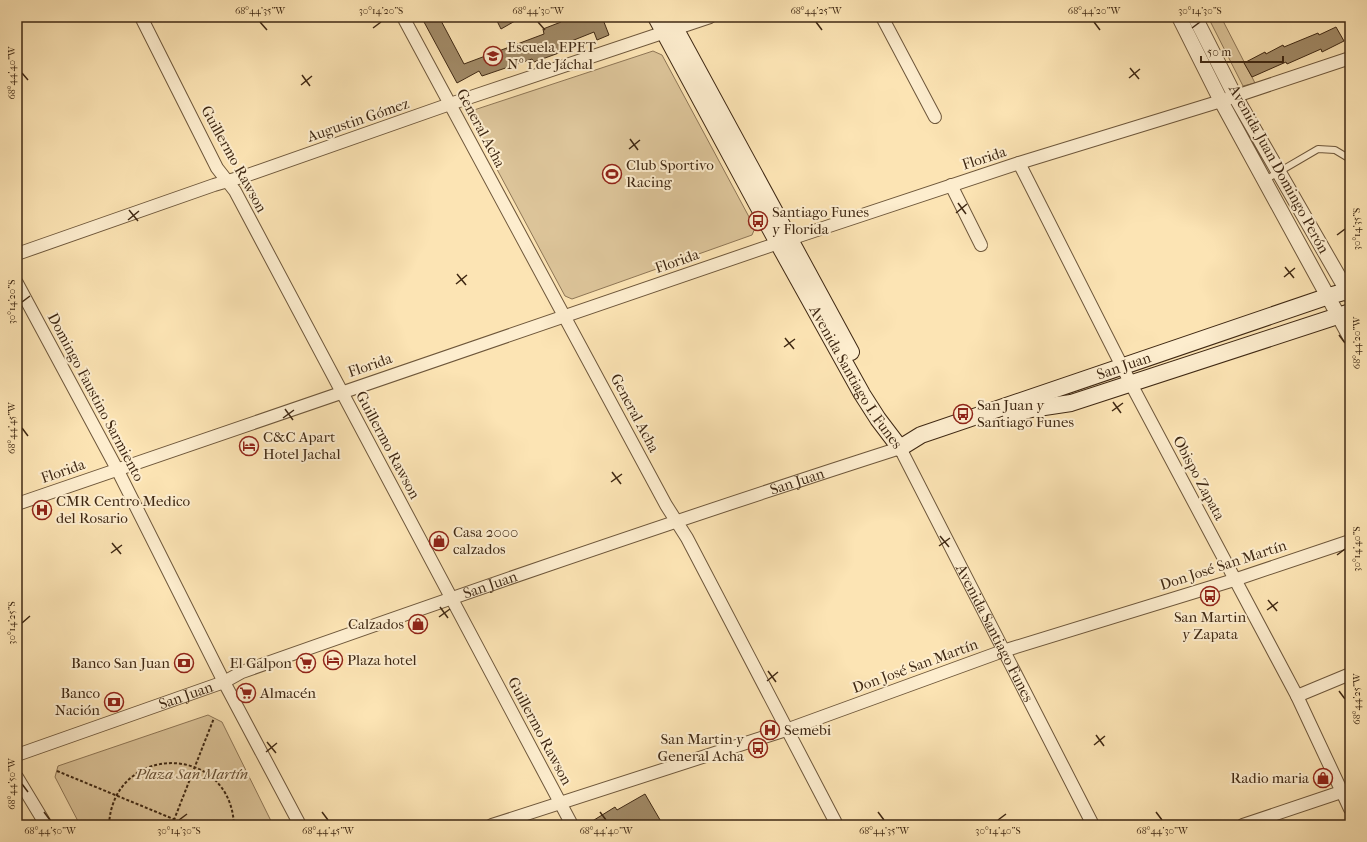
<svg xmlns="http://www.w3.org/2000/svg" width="1367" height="842" viewBox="0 0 1367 842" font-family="'IM FELL French Canon',serif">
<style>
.green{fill:#dcc499;stroke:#8e7656}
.building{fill:#a18a67;stroke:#3f2813}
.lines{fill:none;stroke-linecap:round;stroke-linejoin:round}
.service-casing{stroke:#6e573b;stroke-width:8}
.minor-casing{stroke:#6e573b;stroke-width:14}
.tertiary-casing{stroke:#6e573b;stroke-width:16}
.secondary-casing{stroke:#3f2813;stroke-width:18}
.path{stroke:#3f2813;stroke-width:2;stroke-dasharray:3 2;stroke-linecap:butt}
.service{stroke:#fdedce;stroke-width:6}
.minor{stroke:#fdedce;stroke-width:12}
.tertiary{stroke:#fdedce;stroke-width:14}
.secondary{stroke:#fdedce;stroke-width:16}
.ticks{fill:none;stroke:#3f2813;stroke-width:1.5}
.labels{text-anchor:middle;stroke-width:4;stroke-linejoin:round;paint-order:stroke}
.poi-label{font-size:15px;fill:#3f2813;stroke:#fdedce;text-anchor:start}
.street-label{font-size:15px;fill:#3f2813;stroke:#fdedce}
.park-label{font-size:15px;font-style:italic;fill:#664f34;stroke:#fdedce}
.neatline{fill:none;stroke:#3f2813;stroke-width:1.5}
.ticks-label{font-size:10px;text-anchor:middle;fill:#3f2813}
</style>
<rect width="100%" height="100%" fill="#fce4b4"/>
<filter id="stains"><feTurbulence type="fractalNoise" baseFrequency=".005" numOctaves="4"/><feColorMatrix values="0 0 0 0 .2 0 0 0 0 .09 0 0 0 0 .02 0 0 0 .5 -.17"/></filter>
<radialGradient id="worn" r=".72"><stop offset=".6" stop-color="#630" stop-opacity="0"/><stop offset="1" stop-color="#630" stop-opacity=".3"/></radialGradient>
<!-- green -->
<path class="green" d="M1208,17H1221L1255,83L1243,86Z
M653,51L662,55L755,228L752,235L572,299L565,296L470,119L474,110Z
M208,715L222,722L273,825H80L55,777L58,766Z"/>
<!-- building -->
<path class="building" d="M434,17H439L464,64L544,34L543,29L561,22L559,17H602L609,35L597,40L594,32L564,44L567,50L534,62L532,59L482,76L479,71L457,83L424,22Z
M495,17H522L501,29Z
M1336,27L1344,41L1322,52L1321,49L1287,64L1286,62L1252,77L1244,63L1265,52L1266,54L1283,45L1284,47L1318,33L1319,35Z
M645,794L663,825H586L615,807L617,810Z"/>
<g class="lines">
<!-- service casing -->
<g class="service-casing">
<path id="service" d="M1265,180L1318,149L1335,150L1350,159"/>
</g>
<!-- minor casing -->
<g class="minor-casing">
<g id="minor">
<path d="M141,17L217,168L235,191L572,825"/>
<path d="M403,17L666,505L687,538L837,825"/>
<path d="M882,17L935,117"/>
<path d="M1019,163L1131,384L1297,696L1350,809"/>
<path d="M951,185L981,245"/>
<path d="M17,254L214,185L245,176L450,104L710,17"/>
<path d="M17,283L117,469L224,682L300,825"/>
<path d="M17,504L790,239L1019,163L1221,101L1350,58"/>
<path d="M1297,696L1350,674"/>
<path id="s1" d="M17,755L224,682L242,672C461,594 679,519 900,448L1093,825"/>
<path d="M17,777L46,825"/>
<path d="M492,825L786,730L1003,651L1234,580L1350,541"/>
<path d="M1243,825L1350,789"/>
</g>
</g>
<!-- tertiary casing -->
<g class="tertiary-casing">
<path id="tertiary" d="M1179,17L1221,101L1350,337
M1195,17L1235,96L1350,296"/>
</g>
<!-- secondary casing -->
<g class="secondary-casing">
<g id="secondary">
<path id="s2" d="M656,17L778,243L862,394L878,419L900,448"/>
<path d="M669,17L851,352"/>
<path d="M1011,415L1031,409L1071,403L1350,312"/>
<path id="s3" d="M900,448L921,435L1329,296L1347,291L1350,292"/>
</g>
</g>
<!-- path -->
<path class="path" d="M57,771L188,825
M109,825C113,743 230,742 234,825
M172,825L214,718"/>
<!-- service -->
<use href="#service" class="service"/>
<!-- minor -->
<use href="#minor" class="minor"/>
<!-- tertiary -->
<use href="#tertiary" class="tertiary"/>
<!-- secondary -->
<use href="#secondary" class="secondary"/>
</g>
<!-- ticks -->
<path class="ticks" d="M260,22L267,30M538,22L545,30M816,22L822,30M1094,22L1100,30M373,28L381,22M1192,28L1200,22M1130,68L1139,79M22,73L28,80M302,75L310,86M1129,78L1140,69M301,85L312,76M630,139L638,150M629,149L640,140M958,203L966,214M129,210L138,221M956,213L967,204M128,220L139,211M1337,235L1345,229M1285,267L1294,278M457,274L466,285M1284,277L1295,268M456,284L467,275M22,302L30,296M1339,335L1345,343M785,338L794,349M784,347L795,339M1113,402L1121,413M285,409L293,420M1112,411L1123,403M283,418L294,410M22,428L28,436M612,472L621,484M611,482L622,474M940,536L949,547M112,543L121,554M939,546L950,538M111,553L122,545M1337,555L1345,549M1268,600L1277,611M440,607L448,618M1267,610L1278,602M439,617L450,609M22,623L30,616M768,671L776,682M767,681L778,672M1339,691L1345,699M1096,735L1104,746M267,742L276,753M1094,745L1105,736M266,752L277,743M22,784L28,792M44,812L50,820M322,812L328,820M600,812L606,820M878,812L884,820M1156,812L1162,820M179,820L187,814M998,820L1006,814"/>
<!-- icons -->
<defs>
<g id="school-ring" transform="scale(1)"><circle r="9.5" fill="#fdedce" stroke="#8f2418" stroke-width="1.5"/><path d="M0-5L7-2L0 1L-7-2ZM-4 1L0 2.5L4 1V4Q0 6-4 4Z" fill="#8f2418"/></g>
<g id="stadium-ring" transform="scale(1)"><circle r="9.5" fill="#fdedce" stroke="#8f2418" stroke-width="1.5"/><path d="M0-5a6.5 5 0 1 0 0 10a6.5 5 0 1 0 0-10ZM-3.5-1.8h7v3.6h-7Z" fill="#8f2418"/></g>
<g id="bus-ring" transform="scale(1)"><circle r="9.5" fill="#fdedce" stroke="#8f2418" stroke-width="1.5"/><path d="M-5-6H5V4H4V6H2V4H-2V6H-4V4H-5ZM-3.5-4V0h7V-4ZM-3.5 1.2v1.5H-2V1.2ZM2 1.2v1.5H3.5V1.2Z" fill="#8f2418"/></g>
<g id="hotel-ring" transform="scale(1)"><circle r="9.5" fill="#fdedce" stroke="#8f2418" stroke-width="1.5"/><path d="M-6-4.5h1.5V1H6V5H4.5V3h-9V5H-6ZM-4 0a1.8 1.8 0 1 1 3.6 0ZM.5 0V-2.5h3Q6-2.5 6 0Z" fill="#8f2418"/></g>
<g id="hospital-ring" transform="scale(1)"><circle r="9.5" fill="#fdedce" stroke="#8f2418" stroke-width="1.5"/><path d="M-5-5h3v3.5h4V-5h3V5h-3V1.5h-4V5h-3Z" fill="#8f2418"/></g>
<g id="shop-ring" transform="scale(1)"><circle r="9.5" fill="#fdedce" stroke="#8f2418" stroke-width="1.5"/><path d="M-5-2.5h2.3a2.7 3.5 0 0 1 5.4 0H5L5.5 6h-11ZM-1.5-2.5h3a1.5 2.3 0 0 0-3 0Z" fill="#8f2418"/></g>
<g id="bank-ring" transform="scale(1)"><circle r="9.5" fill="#fdedce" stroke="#8f2418" stroke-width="1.5"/><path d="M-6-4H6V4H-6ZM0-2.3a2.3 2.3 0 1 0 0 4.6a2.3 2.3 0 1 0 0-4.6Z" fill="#8f2418"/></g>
<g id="supermarket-ring" transform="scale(1)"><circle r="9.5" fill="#fdedce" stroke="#8f2418" stroke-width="1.5"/><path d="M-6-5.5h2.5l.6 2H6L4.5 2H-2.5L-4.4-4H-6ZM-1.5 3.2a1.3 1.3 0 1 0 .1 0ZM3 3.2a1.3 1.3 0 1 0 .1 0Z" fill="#8f2418"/></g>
</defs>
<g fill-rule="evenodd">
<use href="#school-ring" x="493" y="56"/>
<use href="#stadium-ring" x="612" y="174"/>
<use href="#bus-ring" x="758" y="221"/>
<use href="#bus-ring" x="963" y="414"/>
<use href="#hotel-ring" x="249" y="446"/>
<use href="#hospital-ring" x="42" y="510"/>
<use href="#shop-ring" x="439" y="541"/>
<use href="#bus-ring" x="1210" y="596"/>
<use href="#shop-ring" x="418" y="624"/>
<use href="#hotel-ring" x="333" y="660"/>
<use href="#bank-ring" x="184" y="663"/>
<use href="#supermarket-ring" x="306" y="663"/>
<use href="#supermarket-ring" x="246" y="693"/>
<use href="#bank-ring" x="114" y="702"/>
<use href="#hospital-ring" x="770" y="730"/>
<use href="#bus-ring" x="758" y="748"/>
<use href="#shop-ring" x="1323" y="778"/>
</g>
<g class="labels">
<!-- poi labels -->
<g class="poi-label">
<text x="507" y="52">Escuela EPET<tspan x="507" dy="17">Nº 1 de Jáchal</tspan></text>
<text x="626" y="170">Club Sportivo<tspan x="626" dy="17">Racing</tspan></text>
<text x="772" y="217">Santiago Funes<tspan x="772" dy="17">y Florida</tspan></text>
<text x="977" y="410">San Juan y<tspan x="977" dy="17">Santiago Funes</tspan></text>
<text x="263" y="442">C&amp;C Apart<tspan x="263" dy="17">Hotel Jachal</tspan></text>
<text x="56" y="506">CMR Centro Medico<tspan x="56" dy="17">del Rosario</tspan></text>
<text x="453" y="537">Casa 2000<tspan x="453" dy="17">calzados</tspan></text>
<text x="1210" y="622" text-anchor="middle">San Martin<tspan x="1210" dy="17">y Zapata</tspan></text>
<text x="404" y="629" text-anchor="end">Calzados</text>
<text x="347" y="665">Plaza hotel</text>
<text x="170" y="668" text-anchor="end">Banco San Juan</text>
<text x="292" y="668" text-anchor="end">El Galpon</text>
<text x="100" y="698" text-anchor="end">Banco<tspan x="100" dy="17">Nación</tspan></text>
<text x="260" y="698">Almacén</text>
<text x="784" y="735">Semebi</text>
<text x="744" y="744" text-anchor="end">San Martin y<tspan x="744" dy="17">General Acha</tspan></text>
<text x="1309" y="783" text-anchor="end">Radio maria</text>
</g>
<!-- street labels -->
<g class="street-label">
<text transform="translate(358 120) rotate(-19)" y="5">Augustin Gómez</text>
<text transform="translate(481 128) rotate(62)" y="5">General Acha</text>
<text transform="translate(984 158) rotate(-18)" y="5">Florida</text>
<text transform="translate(234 159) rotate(61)" y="5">Guillermo Rawson</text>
<text transform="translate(1279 169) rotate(61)" y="5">Avenida Juan Domingo Perón</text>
<text transform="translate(677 261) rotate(-19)" y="5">Florida</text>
<text dy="5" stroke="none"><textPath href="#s2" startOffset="412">Avenida Santiago I. Funes</textPath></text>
<text transform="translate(370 365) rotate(-19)" y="5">Florida</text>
<text dy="5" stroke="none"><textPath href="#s3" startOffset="239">San Juan</textPath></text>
<text transform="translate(96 397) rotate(62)" y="5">Domingo Faustino Sarmiento</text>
<text transform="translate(635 413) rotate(62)" y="5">General Acha</text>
<text transform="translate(388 445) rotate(62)" y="5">Guillermo Rawson</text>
<text transform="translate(63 471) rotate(-19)" y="5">Florida</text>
<text transform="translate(1199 478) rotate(62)" y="5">Obispo Zapata</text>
<text dy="5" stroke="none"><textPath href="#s1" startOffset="827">San Juan</textPath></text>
<text transform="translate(1223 565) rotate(-18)" y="5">Don José San Martín</text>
<text dy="5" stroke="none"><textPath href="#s1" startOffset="503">San Juan</textPath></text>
<text dy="5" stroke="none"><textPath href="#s1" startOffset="1143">Avenida Santiago Funes</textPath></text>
<text transform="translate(915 666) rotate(-20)" y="5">Don José San Martín</text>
<text dy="5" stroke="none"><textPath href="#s1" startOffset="179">San Juan</textPath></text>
<text transform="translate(540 731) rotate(62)" y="5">Guillermo Rawson</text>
</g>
<!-- park labels -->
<g class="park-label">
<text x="192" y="779">Plaza San Martín</text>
</g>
</g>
<!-- margin -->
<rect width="1367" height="842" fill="none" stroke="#fce4b4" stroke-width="44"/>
<!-- scale -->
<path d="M1201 56v6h82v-6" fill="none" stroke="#3f2813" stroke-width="2"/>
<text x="1207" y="56" font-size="12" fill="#3f2813" stroke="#fdedce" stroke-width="3" paint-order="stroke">50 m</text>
<rect x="22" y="22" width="1323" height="798" class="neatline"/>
<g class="ticks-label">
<text x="260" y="14">68°44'35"W</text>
<text x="381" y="14">30°14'20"S</text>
<text x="538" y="14">68°44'30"W</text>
<text x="816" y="14">68°44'25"W</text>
<text x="1094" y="14">68°44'20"W</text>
<text x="1200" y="14">30°14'30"S</text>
<text transform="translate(11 73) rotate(-90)" y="4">68°44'40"W</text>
<text transform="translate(1356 229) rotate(-90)" y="4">30°14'35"S</text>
<text transform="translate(11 302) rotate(-90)" y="4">30°14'20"S</text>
<text transform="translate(1356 343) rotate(-90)" y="4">68°44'20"W</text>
<text transform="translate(11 428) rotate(-90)" y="4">68°44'45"W</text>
<text transform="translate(1356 549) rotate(-90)" y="4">30°14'40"S</text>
<text transform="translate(11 623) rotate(-90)" y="4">30°14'25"S</text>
<text transform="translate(1356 699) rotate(-90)" y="4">68°44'25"W</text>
<text transform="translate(11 784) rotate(-90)" y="4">68°44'50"W</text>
<text x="50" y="834">68°44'50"W</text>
<text x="179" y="834">30°14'30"S</text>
<text x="328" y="834">68°44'45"W</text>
<text x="606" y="834">68°44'40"W</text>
<text x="884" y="834">68°44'35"W</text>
<text x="998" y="834">30°14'40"S</text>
<text x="1162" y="834">68°44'30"W</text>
</g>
<rect width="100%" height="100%" filter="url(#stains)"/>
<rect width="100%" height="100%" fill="url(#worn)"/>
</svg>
